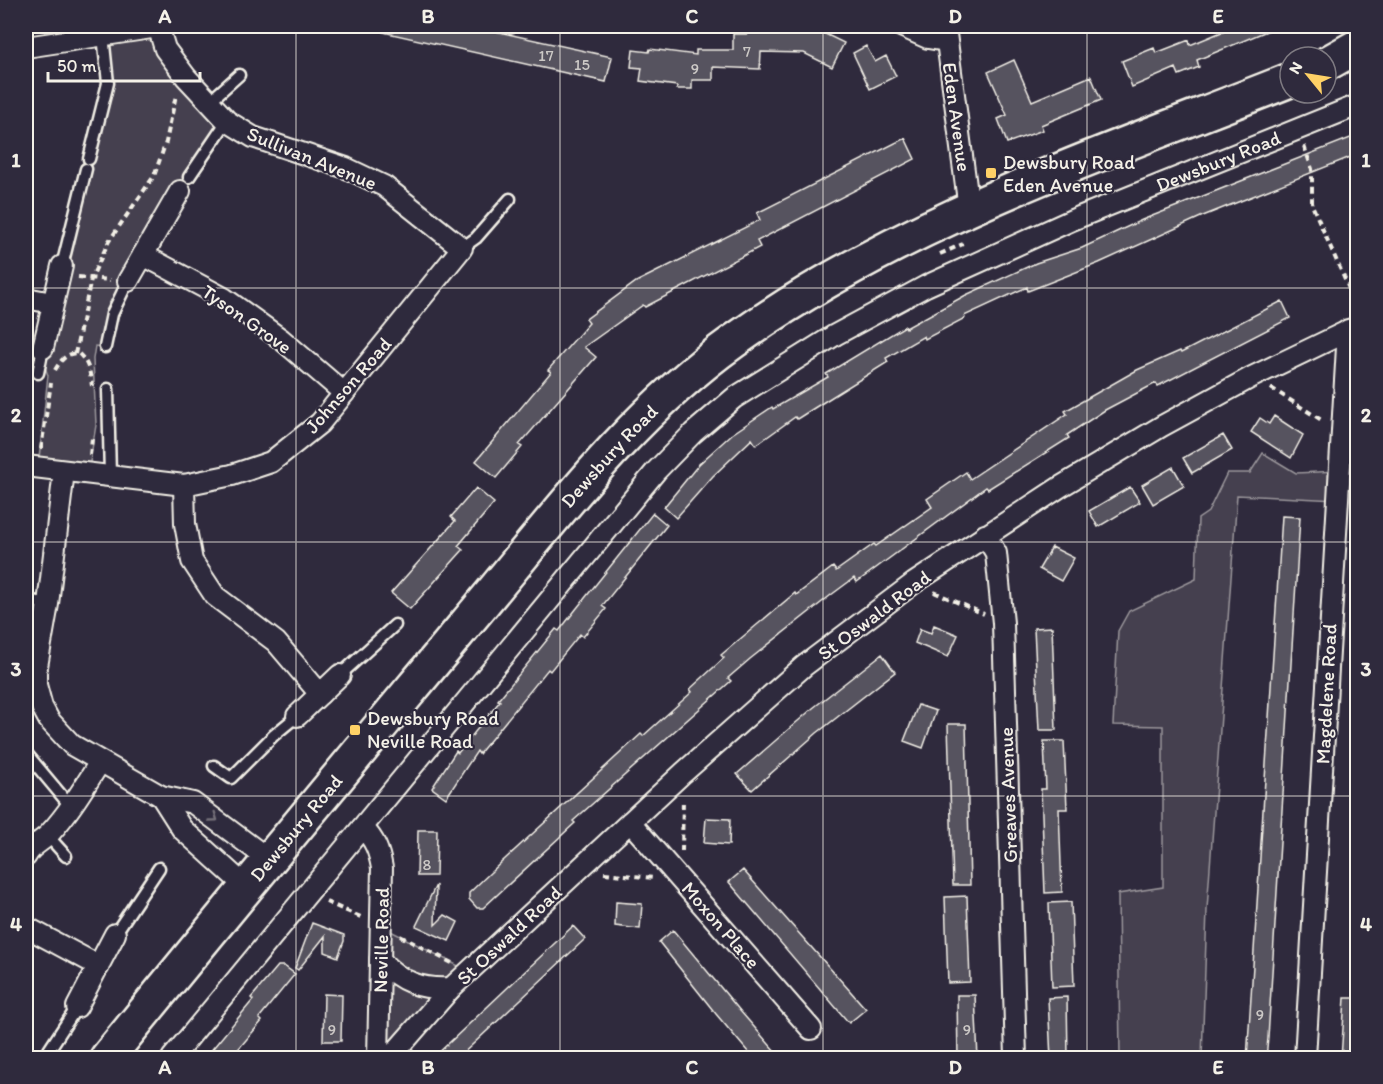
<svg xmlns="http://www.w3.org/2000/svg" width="1383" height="1084" viewBox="0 0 1383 1084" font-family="Itim,sans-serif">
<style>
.green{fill:#454050;stroke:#9c989c;stroke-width:1.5}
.building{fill:#56525f;stroke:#f4f1e8;stroke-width:1.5}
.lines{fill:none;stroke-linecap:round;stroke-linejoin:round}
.service-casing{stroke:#f4f1e8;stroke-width:15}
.minor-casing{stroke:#f4f1e8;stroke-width:24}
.trunk-casing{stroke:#f4f1e8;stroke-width:38}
.path{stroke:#f4f1e8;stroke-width:4;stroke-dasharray:6 4.5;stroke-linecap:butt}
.service{stroke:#2f2a3d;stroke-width:10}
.minor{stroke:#2f2a3d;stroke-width:20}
.trunk{stroke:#2f2a3d;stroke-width:33}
.oneway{stroke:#747079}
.grid{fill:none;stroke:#f4f1e8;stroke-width:1.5;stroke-opacity:0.55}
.poi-dot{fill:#ffd166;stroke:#2f2a3d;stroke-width:2}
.labels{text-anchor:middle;stroke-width:4.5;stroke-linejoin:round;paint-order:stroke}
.number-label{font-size:16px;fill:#ccc9c6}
.street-label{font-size:20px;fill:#f4f1e8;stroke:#2f2a3d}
.poi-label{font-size:20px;fill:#f4f1e8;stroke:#2f2a3d;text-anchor:start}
.neatline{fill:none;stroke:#f4f1e8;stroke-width:2}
.grid-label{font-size:20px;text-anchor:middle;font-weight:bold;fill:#f4f1e8}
</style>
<rect width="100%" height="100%" fill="#2f2a3d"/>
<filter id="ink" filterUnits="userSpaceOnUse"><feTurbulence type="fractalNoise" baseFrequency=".0167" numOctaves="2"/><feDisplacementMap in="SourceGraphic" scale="12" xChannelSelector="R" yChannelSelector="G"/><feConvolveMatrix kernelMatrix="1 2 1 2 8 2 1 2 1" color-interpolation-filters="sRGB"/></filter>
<g filter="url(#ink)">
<!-- green -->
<path class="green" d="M158,27L227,121L180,191L128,281L105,347L95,346L93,359L96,425L88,474L38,468L48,375L41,357L108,83L103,35Z
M1263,453L1296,473L1339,471L1337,500L1237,495L1207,909L1202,1058H1120L1118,894L1163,887V726L1113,725L1118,631L1129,611L1196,579L1198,519L1208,512L1227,473H1250Z
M381,926L470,972L378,1058Z"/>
<!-- building -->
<path class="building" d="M384,26H472L612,57L606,82L383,32Z
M776,26L813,28L844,43L832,67L804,53L761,52L760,69L713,67V80H692V89H677V86L640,81L642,68L631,67L633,50L649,52L650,49L696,55V50H733V34H747V29L776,30Z
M1222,26H1279L1197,60L1199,67L1179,75L1176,68L1132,87L1122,61L1154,48L1156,53L1189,40L1190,45L1224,31Z
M866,46L875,62L886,56L896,76L870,89L853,53Z
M1014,60L1032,101L1091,76L1101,100L1041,125L1043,130L1007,143L998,119L1007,115L988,72Z
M1358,135V154L1203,216L1099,263L1028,291L1027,287L964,316L965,318L925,339L924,336L886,358L888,362L811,410L797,419L795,417L756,445L752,439L713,476L676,518L664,507L699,464L732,434L772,407L773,409L828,377L826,374L905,326L906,328L966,295L1036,263L1082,248L1142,220Z
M905,138L915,159L757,241L760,247L645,307L643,305L584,347L596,357L519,445L522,447L496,478L476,461L551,372L548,370L589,323L586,319L636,282L760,220L757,213Z
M1282,301L1290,318L1158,386L1156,383L1105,410L1067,435L1069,438L988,489L986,487L857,582L854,578L831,595L750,659L728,678L731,681L573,821L575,823L483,908H477L469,899V893L491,872L641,734L643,736L692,692L690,689L724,658L721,655L795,593L796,595L833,567L836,571L874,544L876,546L932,507L927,499L966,472L970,479L1067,414L1065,411L1137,370L1180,351L1181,353Z
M1274,416L1303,435L1291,458L1251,432L1260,418L1269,424Z
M1223,435L1232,450L1192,473L1183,458Z
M1173,467L1184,486L1153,504L1142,485Z
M1130,487L1140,502L1098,527L1089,511Z
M476,488L494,503L458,546L463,550L410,609L391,593L455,521L451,517Z
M653,513L667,525L602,606L606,609L583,637L580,634L550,671L548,669L479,754L477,751L446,798L432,788L456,751L458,753L500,701L498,700L556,629L559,631L577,608Z
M1282,516L1300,517L1268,1038L1266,1059H1247Z
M1052,547L1074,558L1061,581L1039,569Z
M934,625L958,635L948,657L915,643L920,629L931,633Z
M1052,627L1056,730H1039L1034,628Z
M882,654L895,672L817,733L752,790L737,774L813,708Z
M918,705L936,711L923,748L904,741Z
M948,724H966L970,885H953Z
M1044,741H1064L1067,809H1059L1062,892L1045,893L1041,789H1046Z
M706,818L730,819L729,845L704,843Z
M418,830H437L436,876H417Z
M743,870L866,1009L849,1023L729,882Z
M436,885L435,925L445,915L458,922L449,941L416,926Z
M967,896L970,982L948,983L945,897Z
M616,902L642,904L640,929L615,926Z
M1071,902L1074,986L1052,987L1049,903Z
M312,923L344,935V941L338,957L325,952V936L298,970L295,968Z
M573,926L585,939L551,971L457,1059H432Z
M673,930L741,1012L782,1059H754L716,1014L659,942Z
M278,966H284L295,974L259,1018L262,1021L230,1059H204L253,1000L251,998Z
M324,994L342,995L341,1041H323Z
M957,995H975L978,1059H958Z
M1067,997L1068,1059H1051L1048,998Z
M1345,998H1358V1059H1341Z"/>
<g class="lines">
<!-- service casing -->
<g class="service-casing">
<path id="service" d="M209,102L239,75
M89,159L108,83L103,35
M189,177L227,121
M462,248L476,238L510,199
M62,266L86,169
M105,347L112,314L128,281
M38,373L43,348
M108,389L110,477
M26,600L48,604
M340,675L395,625
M26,753L72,808
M214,766L231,778L274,735L297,716
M48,836L66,856
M115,934L159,868
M49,1050L77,1007"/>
</g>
<!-- minor casing -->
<g class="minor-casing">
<g id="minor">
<path d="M901,26L928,38L946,41"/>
<path d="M945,26L969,209"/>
<path d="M26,47L158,27"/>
<path d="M143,255L224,298L281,339L344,393"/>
<path d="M128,281L180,191"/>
<path d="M26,298L52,303"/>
<path d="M43,348L62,266"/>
<path d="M26,466L184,485L232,475L271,462L320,423L462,248L384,186L346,168L253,137L227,121L186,77L165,49L158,26"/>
<path d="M64,471L48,604L36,672V685L42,707L49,720L72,745L161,796L193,803L268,859"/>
<path d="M184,485L185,524L192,561L215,596L276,642L320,694"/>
<path d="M985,535L996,553L1003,623L1016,1058"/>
<path d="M297,716L340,675"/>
<path d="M161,796L182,829L245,886"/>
<path d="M630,822L811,1029"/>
<path d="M363,828C375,840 379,851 382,868L378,1058"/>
<path d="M26,856C31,845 42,842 50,833C70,811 84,787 100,762"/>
<path d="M26,927L99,966"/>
<path d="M380,960C400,982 422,990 451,988"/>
<path d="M77,1007L115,934"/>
<path id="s1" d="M172,1058L656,471L693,433L734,398L835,335L926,286L1072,220L1358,105"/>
<path d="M390,1058L451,988L683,773L804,666L914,583L1060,487L1162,426L1252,377L1358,326"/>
<path d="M1305,1058L1348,330"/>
</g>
</g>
<!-- trunk casing -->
<g class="trunk-casing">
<g id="trunk">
<path d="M1326,64L1358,46"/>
<path id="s2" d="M107,1058C224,913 344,770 464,626C548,527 627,417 734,341C901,221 1101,155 1290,80"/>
</g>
</g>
<!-- path -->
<path class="path" d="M1304,146L1312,169V205L1357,307
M940,254L963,244
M78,277L110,280
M75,354L91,279L109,241L154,176L166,142L176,95
M55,370C61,360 66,353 78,353C89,363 90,372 92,386
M1271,388L1323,421
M41,449L51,383
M90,455L92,438
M934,592L984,614
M682,851L683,799
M604,873L654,878
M326,902L363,918
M400,936L452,963"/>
<!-- service -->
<use href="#service" class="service"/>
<!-- minor -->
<use href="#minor" class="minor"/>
<!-- trunk -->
<use href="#trunk" class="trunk"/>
</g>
<!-- one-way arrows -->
<defs><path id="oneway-chevron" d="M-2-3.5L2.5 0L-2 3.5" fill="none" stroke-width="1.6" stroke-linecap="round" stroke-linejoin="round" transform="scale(1.5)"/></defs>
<use class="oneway" href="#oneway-chevron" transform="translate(214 818) rotate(36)"/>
</g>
<!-- grid -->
<path class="grid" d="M296,26V1058M560,26V1058M823,26V1058M1087,26V1058M26,288H1358M26,542H1358M26,796H1358"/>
<!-- markers -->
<g class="poi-dot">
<rect x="985" y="167" width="12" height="12" rx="3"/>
<rect x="349" y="724" width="12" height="12" rx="3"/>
</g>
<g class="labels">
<!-- number labels -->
<g class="number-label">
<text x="747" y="57">7</text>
<text x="546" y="61">17</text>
<text x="582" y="70">15</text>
<text x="695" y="74">9</text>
<text x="427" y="870">8</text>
<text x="1260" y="1020">9</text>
<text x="332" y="1035">9</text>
<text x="967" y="1035">9</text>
</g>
<!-- street labels -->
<g class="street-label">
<text transform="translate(957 117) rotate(82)" y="7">Eden Avenue</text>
<text transform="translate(312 158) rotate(22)" y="7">Sullivan Avenue</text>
<text dy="7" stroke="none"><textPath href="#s1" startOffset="1408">Dewsbury Road</textPath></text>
<text transform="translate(247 319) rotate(35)" y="7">Tyson Grove</text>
<text transform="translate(348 385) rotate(-49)" y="7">Johnson Road</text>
<text dy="7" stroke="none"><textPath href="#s2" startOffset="784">Dewsbury Road</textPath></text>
<text transform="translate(874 615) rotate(-37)" y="7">St Oswald Road</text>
<text transform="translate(1326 694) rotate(-87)" y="7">Magdelene Road</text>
<text transform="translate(1008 795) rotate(-92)" y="7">Greaves Avenue</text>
<text dy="7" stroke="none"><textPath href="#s2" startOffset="298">Dewsbury Road</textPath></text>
<text transform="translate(721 925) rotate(49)" y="7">Moxon Place</text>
<text transform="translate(509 935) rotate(-43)" y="7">St Oswald Road</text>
<text transform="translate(381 940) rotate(-89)" y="7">Neville Road</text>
</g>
<!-- poi labels -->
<g class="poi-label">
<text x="1003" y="169">Dewsbury Road<tspan x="1003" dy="23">Eden Avenue</tspan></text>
<text x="367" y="725">Dewsbury Road<tspan x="367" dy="23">Neville Road</tspan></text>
</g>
</g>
<!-- margin -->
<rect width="1383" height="1084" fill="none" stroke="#2f2a3d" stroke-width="66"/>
<!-- north arrow -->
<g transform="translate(1308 75) rotate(300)"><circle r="28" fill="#2f2a3d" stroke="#7e7a81" stroke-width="1.5"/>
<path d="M0-4.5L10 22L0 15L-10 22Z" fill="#ffd166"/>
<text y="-9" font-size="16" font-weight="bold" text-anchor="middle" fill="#f4f1e8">N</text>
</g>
<!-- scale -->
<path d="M48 72v9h152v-9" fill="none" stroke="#f4f1e8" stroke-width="3"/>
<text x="57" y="72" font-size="18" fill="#f4f1e8" stroke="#2f2a3d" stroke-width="4.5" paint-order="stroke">50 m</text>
<rect x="33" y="33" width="1317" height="1018" class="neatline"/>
<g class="grid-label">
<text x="165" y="23">A</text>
<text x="428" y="23">B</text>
<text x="692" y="23">C</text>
<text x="955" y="23">D</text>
<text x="1218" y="23">E</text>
<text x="16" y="167">1</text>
<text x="1366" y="167">1</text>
<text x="16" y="422">2</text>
<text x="1366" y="422">2</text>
<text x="16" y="676">3</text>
<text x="1366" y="676">3</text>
<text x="16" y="931">4</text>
<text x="1366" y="931">4</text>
<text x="165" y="1074">A</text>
<text x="428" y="1074">B</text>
<text x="692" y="1074">C</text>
<text x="955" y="1074">D</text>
<text x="1218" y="1074">E</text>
</g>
</svg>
